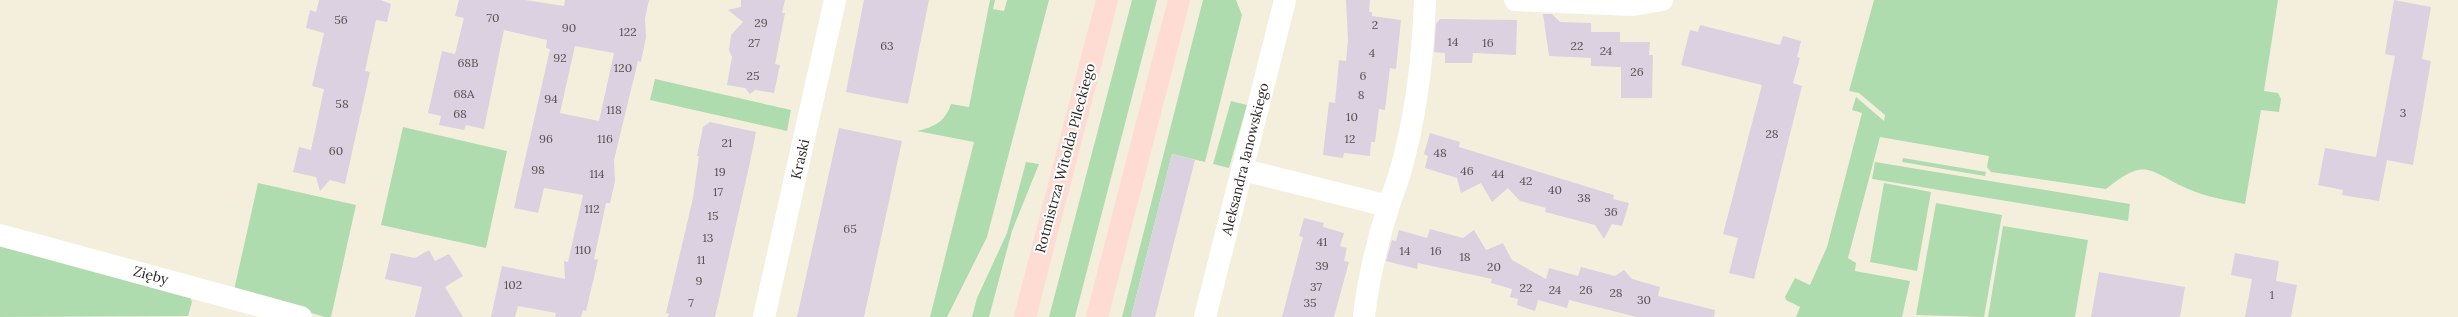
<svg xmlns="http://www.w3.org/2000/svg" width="2458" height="317" viewBox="0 0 2458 317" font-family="Lora,serif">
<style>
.green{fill:#afdcae}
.building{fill:#dbd1e1;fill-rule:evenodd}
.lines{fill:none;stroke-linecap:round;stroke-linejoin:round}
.minor{stroke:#fff;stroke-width:22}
.secondary{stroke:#fedcd4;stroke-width:22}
.labels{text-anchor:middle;stroke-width:4;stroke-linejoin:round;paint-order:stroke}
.number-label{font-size:12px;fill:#565251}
.street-label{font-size:14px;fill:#292721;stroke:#fff}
</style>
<rect width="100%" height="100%" fill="#f4efdd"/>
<!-- green -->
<path class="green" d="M990,0H995L993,9L1004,11L1007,0H1049L987,237L947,317H930L974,142L917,131C934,127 945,122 951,104L969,107Z
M1132,0H1157L1075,317H1049Z
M1203,0H1236L1242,15L1205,162L1172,154L1131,317H1122Z
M1874,0H2278L2264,91L2278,93L2281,99L2279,112L2261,110L2245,204C2225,200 2207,197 2188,189C2148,171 2147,156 2106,189L1991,172L1987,167L1989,156L1880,137L1848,258L1856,263L1855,271L1910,281L1902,317H1796L1800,307L1786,300L1785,297L1795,278L1810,285L1827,247L1862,113L1852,110L1856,97L1884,121L1885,115L1859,93L1849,91Z
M655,79L791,110L787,131L650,100Z
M1231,101L1247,105L1229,168L1213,164Z
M403,127L507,151L486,248L381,225Z
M1903,158L1986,172L1985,176L1902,162Z
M1026,162L1039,164L1012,231L989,317H972L977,298L1007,233Z
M1875,162L2130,204L2128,221L1872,179Z
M258,183L356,205L331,317H325L234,290Z
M1884,183L1931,192L1917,271L1870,262Z
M1936,203L2002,215L1984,317L1916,315Z
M2003,226L2088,240L2075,317H1988Z
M0,243L189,293L192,302L188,316L0,317Z"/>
<!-- building -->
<path class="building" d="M319,0H381L391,4L387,22L376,20L365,71L370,72L345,184L330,180L320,191L316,177L293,172L299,147L311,150L324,89L312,86L324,33L306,28L310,10L316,12Z
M459,0H525L564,6L565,0H649L645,19L646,37L641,62L638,61L614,160L615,181L610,203H606L594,259L598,260L586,311L583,310L581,317H555L556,313L518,306L515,317H491L502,266L565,279L564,261L568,262L583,195L544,188L538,213L514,208L550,49L546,48L547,40L504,30L484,129L466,125L464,130L439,125L441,116L428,113L442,51L455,54L464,18L455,16ZM575,46L614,53L599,121L560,113Z
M741,0H785L782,13H785L775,64L780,65L774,93L755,90L750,94L745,88L727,85L732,57L729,50L731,35L743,22L728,10L741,7Z
M864,0H929L908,104L846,92Z
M1346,0H1370L1369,12H1372V16L1401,20L1396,69L1390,68L1385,110L1379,109L1375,142H1371L1370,156L1344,153L1343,158L1323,155L1329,102L1335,103L1339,60L1346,61L1348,40Z
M2394,0L2431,7L2422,59L2431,61L2413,165L2387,160L2379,201L2342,195L2343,190L2318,185L2325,148L2376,157L2395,56L2385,54Z
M1543,14H1552L1560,22L1591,23V32H1620V42H1650L1649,55H1653L1652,98H1621V67L1591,66V58L1549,56Z
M1440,19L1517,20L1516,55L1473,53L1472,63H1445V53L1434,52L1436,24Z
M1700,25L1780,45L1783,36L1801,41L1797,57L1800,58L1793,83L1802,86L1754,279L1729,273L1738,238L1723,234L1762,85L1681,65L1690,30L1698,32Z
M710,122L756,132L749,167L715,317H668L669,314L666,313L693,198L699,156H697L703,127Z
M839,128L902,141L864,317H797Z
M1430,133L1460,142L1459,147L1614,195L1613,199L1629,203L1622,226L1612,224L1604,239L1595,225L1545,212L1546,208L1520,201L1508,188L1492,202L1481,183L1461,193L1457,178L1425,168L1428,156L1424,154Z
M1172,154L1195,160L1155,317H1131Z
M1304,218L1324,223L1323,227L1344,233L1340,246L1347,248L1344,261L1349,262L1334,317H1282L1303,237L1299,236Z
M1430,229L1463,238L1474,230L1486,250L1503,243L1512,260L1546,279L1549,268L1578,276L1581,267L1615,276L1624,270L1632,279L1660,287L1658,296L1715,310L1714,317H1637L1569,300L1567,308L1538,300L1535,311L1517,305L1518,299L1510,297L1512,289L1491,283L1492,279L1418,263L1417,269L1386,261L1392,240L1396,241L1399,230L1427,238Z
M429,250L435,261L449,254L463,276L445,287L463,317H415L422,287L385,279L391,253L415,258Z
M2235,253L2279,261L2276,281L2297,285L2291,317H2245L2252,279L2231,275Z
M2099,272L2185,287L2180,317H2091Z"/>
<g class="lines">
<!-- minor -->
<path class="minor" d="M1515,0L1633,5L1662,0
M1243,170L1388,206
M0,235L301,317
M764,317L835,0
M1205,317L1285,0
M1364,317C1368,280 1377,243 1388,208C1391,197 1396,187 1399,176C1416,119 1423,60 1425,0"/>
<!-- secondary -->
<path class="secondary" d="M1025,317L1107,0
M1097,317L1179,0"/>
</g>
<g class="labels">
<!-- number labels -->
<g class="number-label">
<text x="493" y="22">70</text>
<text x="341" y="24">56</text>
<text x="761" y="27">29</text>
<text x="1375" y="29">2</text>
<text x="569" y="32">90</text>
<text x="628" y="36">122</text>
<text x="1453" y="46">14</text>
<text x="754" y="47">27</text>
<text x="1488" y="47">16</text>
<text x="887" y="50">63</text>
<text x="1577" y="50">22</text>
<text x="1606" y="55">24</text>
<text x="1372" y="57">4</text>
<text x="560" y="62">92</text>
<text x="468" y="67">68B</text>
<text x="623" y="72">120</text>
<text x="1637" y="76">26</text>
<text x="753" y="80">25</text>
<text x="1363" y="80">6</text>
<text x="464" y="98">68A</text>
<text x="1361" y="99">8</text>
<text x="551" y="103">94</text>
<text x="342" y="108">58</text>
<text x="614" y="114">118</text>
<text x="2403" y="117">3</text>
<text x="460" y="118">68</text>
<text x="1352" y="121">10</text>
<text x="1772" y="138">28</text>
<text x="546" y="143">96</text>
<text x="605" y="143">116</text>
<text x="1350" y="143">12</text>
<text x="727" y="147">21</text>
<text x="336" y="155">60</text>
<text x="1440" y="157">48</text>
<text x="538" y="174">98</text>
<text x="1467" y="175">46</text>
<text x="720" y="176">19</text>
<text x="597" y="178">114</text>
<text x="1498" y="178">44</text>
<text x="1526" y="185">42</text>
<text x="1555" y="194">40</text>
<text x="718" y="196">17</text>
<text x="1584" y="202">38</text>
<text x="592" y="213">112</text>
<text x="1611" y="216">36</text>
<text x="713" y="220">15</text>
<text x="850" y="233">65</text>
<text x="708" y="242">13</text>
<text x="1322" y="246">41</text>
<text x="583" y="254">110</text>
<text x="1405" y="255">14</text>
<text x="1436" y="255">16</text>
<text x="1465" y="261">18</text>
<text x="701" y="264">11</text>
<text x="1322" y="270">39</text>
<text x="1494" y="271">20</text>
<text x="699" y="285">9</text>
<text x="513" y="289">102</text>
<text x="1316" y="291">37</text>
<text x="1526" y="292">22</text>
<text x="1555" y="294">24</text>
<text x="1586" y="294">26</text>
<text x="1616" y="297">28</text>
<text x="2272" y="299">1</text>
<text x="1644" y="304">30</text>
<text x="691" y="307">7</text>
<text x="1310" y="307">35</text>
</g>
<!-- street labels -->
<g class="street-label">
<text transform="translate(1065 158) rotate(-75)" y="5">Rotmistrza Witolda Pileckiego</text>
<text transform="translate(800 159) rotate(-77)" y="5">Kraski</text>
<text transform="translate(1245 159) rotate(-76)" y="5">Aleksandra Janowskiego</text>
<text transform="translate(151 275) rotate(15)" y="5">Zięby</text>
</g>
</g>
</svg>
